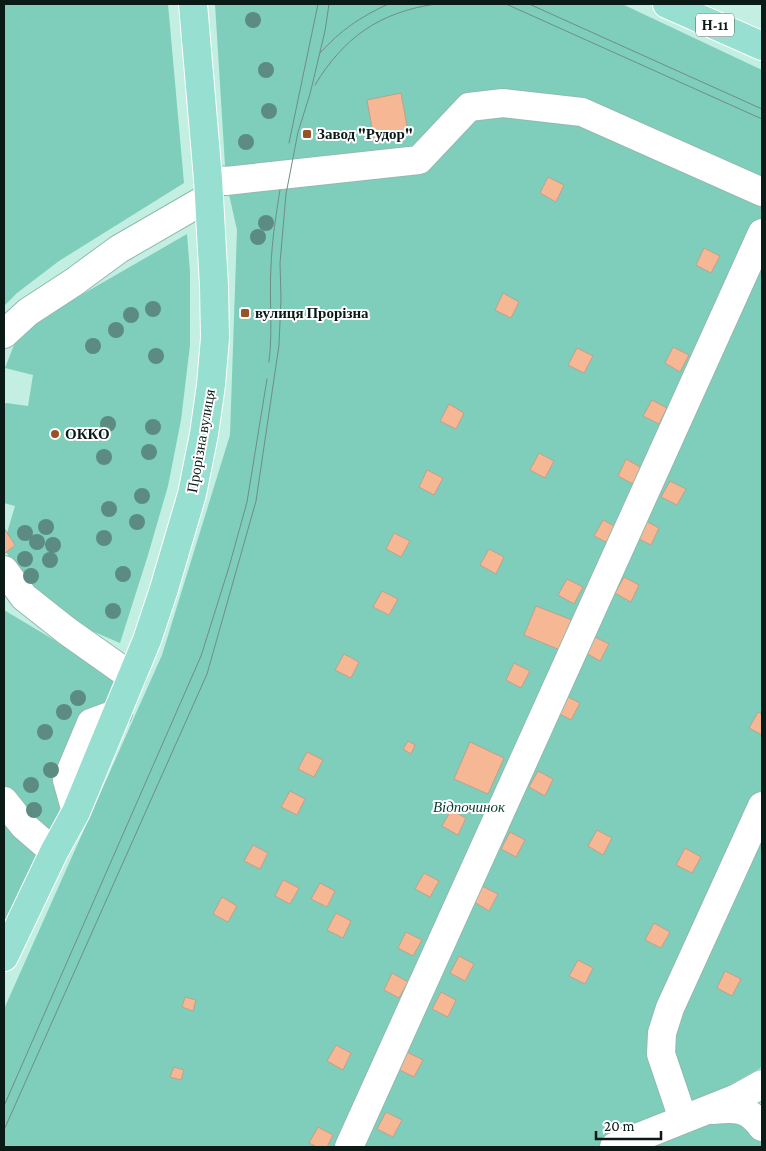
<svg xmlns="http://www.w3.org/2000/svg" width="766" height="1151" viewBox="0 0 766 1151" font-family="'Crimson Pro',serif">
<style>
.green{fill:#7ecebb}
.building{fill:#f6b894;stroke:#bf9f8c}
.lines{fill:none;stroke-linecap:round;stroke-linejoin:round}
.minor-casing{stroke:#91baaf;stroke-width:30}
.major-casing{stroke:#fff;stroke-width:30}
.minor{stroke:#fff;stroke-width:28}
.major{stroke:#97dfd0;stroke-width:28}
.tram{stroke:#6f8e85;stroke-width:1}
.tree{fill:#5c8c81}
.poi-dot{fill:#975325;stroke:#fff;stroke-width:2}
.labels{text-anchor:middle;stroke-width:4;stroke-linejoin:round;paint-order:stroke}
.shield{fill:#fff;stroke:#545f5c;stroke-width:1}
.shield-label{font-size:14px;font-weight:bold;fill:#0a1a16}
.poi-label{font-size:15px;font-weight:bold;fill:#0a1a16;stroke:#fff;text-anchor:start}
.street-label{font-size:15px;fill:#0a1a16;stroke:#fff}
.park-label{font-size:15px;font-style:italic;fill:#073c32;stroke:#fff}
</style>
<rect width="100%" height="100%" fill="#c3eee2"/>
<!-- green -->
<path class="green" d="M4,4H168L184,183L59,261L17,293L4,306Z
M215,4H622L762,70V1067L670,1118L602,1147H4V1009L162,655L230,435L237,230L226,181Z
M187,234L190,272V345L181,420L168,486L148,555L120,643L50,613L34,597L6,552L15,545L7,533L15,506L4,503V405L6,403L28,406L33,375L5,368L16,340L29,325Z
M4,610L121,680L67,828L4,957Z
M712,1117L733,1118L758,1134L762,1147H650Z"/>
<!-- building -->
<path class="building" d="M401,93L408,132L374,139L367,100Z
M548,177L564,185L556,202L540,193Z
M704,248L720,256L711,273L696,265Z
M503,293L519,302L511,318L495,310Z
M673,347L689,355L680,372L665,363Z
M577,348L593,356L584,373L568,365Z
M652,400L667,408L659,424L643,416Z
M449,404L464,413L456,429L440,421Z
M539,453L554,461L545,478L530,470Z
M626,459L642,468L633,484L618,476Z
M427,470L443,478L434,495L419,487Z
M670,481L686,489L677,505L661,497Z
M603,520L618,528L610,544L594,536Z
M644,520L659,528L651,545L635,537Z
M4,528L15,545L4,554Z
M394,533L410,541L401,557L386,549Z
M489,549L504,557L496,574L480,565Z
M624,577L639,585L631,602L615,593Z
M567,579L583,587L574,604L558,595Z
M382,591L398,599L389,615L373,607Z
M536,606L572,620L560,650L524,635Z
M593,636L609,644L600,661L584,652Z
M344,654L359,662L351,678L335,670Z
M514,663L530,671L521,688L506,680Z
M564,695L580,703L571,720L556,712Z
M758,712L762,714V735L749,728Z
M408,741L415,745L411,754L403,749Z
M470,742L504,758L488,794L454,779Z
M307,752L323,760L314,777L298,769Z
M538,771L553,779L545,796L529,787Z
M290,791L305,799L297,815L281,807Z
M451,810L466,818L458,835L442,826Z
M597,830L612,838L603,855L588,846Z
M510,832L525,840L516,857L501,849Z
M253,845L268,853L260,869L244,861Z
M685,848L701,857L692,873L676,865Z
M424,873L439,881L430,897L415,889Z
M283,880L299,888L290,904L275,896Z
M320,883L335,891L327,907L311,899Z
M482,886L498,894L489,911L474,902Z
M222,897L237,906L228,922L213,914Z
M336,913L351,921L343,938L327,930Z
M654,923L670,932L661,948L645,940Z
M406,932L422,940L413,956L398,948Z
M459,956L474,964L465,981L450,973Z
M578,960L593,968L585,984L569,976Z
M725,971L741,979L732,996L717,988Z
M392,973L408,982L399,998L384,990Z
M441,992L456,1000L448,1017L432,1009Z
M185,997L196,1000L193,1011L182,1007Z
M336,1045L351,1053L343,1070L327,1061Z
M407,1052L423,1060L414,1077L398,1069Z
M174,1067L184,1070L181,1080L170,1077Z
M386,1112L402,1120L393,1137L377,1129Z
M318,1127L333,1135L327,1147H317L309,1143Z"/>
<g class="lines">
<!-- minor casing -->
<g class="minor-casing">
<path id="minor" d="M208,179L226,181L419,160L469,107L503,103L582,112L762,192
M4,334L28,312L74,282L119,249L209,197
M4,570L24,597L67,631L132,677
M4,801L24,826L54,852
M76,812L67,780L91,723L118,713
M713,1110C735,1108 748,1107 762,1127
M683,1119L661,1054L662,1033L670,1008L762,806
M349,1147L762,233
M614,1147L737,1098L762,1084"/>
</g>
<!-- major casing -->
<g class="major-casing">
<path id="major" d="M667,4L762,46
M4,957L54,852L76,812L147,640L164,589L192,494L204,434L211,385L215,338L214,286L208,179L193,4"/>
</g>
<!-- minor -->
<use href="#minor" class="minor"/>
<!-- major -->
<use href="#major" class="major"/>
<!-- tram -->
<path class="tram" d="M506,4L762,119
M529,4L762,109
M320,53C342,29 359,18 388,4
M315,85C344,37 380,12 436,4
M289,143L318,4
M269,362C273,330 269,298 271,266C272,240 276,215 280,190
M4,1106L201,656L229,567L247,502L267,379
M4,1130L207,674L256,501L279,345L281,299L280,263L286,194L298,132L310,94L325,31L329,4"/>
</g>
<!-- trees -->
<g class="tree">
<circle cx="253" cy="20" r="8"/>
<circle cx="266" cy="70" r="8"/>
<circle cx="269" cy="111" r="8"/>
<circle cx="246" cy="142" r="8"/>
<circle cx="266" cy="223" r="8"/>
<circle cx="258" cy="237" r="8"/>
<circle cx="153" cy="309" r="8"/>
<circle cx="131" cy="315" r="8"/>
<circle cx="116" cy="330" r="8"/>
<circle cx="93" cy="346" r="8"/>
<circle cx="156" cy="356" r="8"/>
<circle cx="108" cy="424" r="8"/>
<circle cx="153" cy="427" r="8"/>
<circle cx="149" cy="452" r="8"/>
<circle cx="104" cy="457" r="8"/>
<circle cx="142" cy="496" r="8"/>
<circle cx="109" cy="509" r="8"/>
<circle cx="137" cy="522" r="8"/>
<circle cx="46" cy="527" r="8"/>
<circle cx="25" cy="533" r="8"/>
<circle cx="104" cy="538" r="8"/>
<circle cx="37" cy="542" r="8"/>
<circle cx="53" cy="545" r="8"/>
<circle cx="25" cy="559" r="8"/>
<circle cx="50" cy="560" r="8"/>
<circle cx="123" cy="574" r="8"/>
<circle cx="31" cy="576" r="8"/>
<circle cx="113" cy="611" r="8"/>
<circle cx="78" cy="698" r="8"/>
<circle cx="64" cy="712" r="8"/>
<circle cx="45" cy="732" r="8"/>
<circle cx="51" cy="770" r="8"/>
<circle cx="31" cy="785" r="8"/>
<circle cx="34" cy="810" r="8"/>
</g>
<!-- markers -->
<g class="poi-dot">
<rect x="302" y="129" width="10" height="10" rx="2.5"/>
<rect x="240" y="308" width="10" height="10" rx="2.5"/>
<circle cx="55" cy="434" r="5"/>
</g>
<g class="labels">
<!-- shield labels -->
<rect class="shield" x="696" y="13.5" width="38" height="23" rx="4"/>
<g class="shield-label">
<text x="715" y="30">Н-11</text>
</g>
<!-- poi labels -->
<g class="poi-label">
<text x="317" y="139">Завод "Рудор"</text>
<text x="255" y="318">вулиця Прорізна</text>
<text x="65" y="439">ОККО</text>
</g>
<!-- street labels -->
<g class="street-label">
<text transform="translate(201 441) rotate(-80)" y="5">Прорізна вулиця</text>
</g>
<!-- park labels -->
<g class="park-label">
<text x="469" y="812">Відпочинок</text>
</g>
</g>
<!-- border -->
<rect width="766" height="1151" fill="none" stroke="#0a1a16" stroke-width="10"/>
<!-- scale -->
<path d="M596 1131v8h65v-8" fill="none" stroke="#0a1a16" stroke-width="2.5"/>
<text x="604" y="1131" font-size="15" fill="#0a1a16" stroke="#ffffff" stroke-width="4" paint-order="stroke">20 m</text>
</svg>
